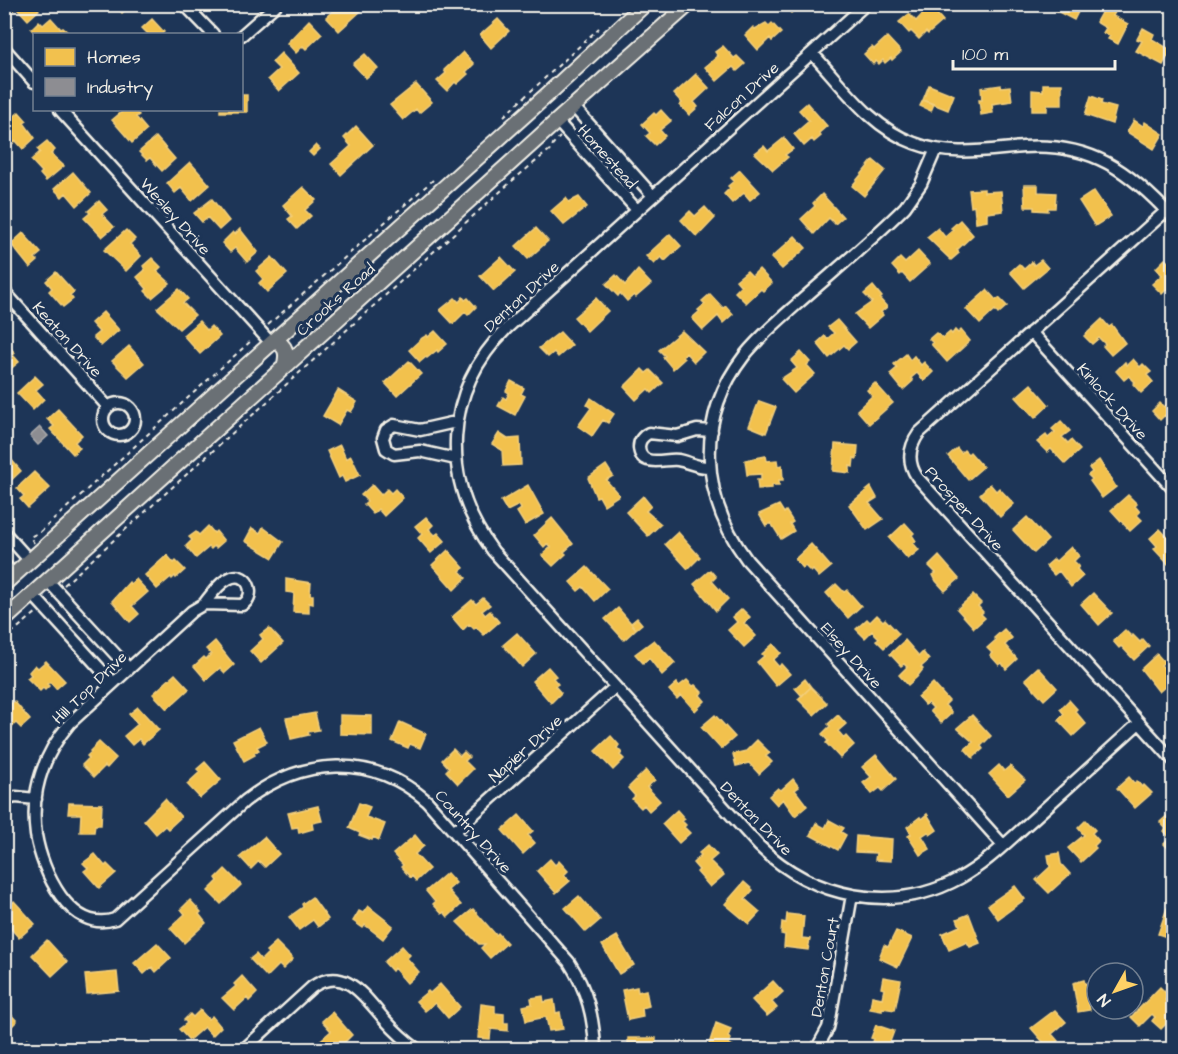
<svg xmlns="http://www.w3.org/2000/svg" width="1178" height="1054" viewBox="0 0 1178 1054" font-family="'Architects Daughter',sans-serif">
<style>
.homes{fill:#f2c14e;stroke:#f3cf7c;stroke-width:1.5}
.industry{fill:#8d8d92;stroke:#acabac;stroke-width:1.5}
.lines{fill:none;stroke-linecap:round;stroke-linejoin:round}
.minor-casing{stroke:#f4f1e8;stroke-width:15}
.major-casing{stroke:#f4f1e8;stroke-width:18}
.path{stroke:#f4f1e8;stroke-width:2;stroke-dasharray:4.5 4.5;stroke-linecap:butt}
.minor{stroke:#1d3557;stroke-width:10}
.major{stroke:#6a7074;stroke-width:14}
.labels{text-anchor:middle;stroke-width:6;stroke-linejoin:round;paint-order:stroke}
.street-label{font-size:16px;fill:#f4f1e8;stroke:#1d3557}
</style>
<rect width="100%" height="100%" fill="#1d3557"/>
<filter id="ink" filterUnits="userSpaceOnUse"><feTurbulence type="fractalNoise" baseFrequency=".0167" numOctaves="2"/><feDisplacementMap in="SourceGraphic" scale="12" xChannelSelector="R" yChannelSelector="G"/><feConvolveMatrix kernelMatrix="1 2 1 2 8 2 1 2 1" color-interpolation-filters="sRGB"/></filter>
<g filter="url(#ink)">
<!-- homes -->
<path class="homes" d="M7,4H34L39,10L28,20L16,7L12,11Z
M114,4H132L122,13Z
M335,4H355L361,11L339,31L326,17L337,7Z
M783,4H801L791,13Z
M1048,4H1082L1074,20L1047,6Z
M1106,4L1116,10L1113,16L1128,24L1118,44L1108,39L1110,36L1103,33L1106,28L1096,22Z
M930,6L943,21L928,34L926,32L919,39L911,31L909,33L899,22L909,14L916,21Z
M51,18L61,29L63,28L70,34H36L31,29L39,21L43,25Z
M152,19L164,32L162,34H148L142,28Z
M498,19L509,31L491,48L480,35Z
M309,20L322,34L306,49L303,46L296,53L287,43Z
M766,23L769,26L772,23L781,33L772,41L770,38L758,50L745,35L753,27L755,29Z
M1143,28L1154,34L1152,39L1171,50L1163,65L1136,51L1142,41L1137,39Z
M887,37L901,52L892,60L891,58L885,63L883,60L879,64L876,61L873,64L864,54L872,47L874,49Z
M723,46L734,58L737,56L745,64L737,71L733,67L717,81L705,67L718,56L715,52Z
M463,52L474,64L466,72L468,74L457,84L455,82L447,91L437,81L446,73L444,70Z
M281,53L299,73L279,91L268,79L279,69L272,62Z
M365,54L378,68L366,78L353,64Z
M696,74L709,88L694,102L698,107L689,115L680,105L682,103L674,94Z
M416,84L432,102L419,113L416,109L403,120L390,105Z
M1043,84H1062V105H1047V111H1032V90L1043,91Z
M929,85L954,95L948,110L923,100Z
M1001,85V87L1010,86L1012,101L992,104L993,113L981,115L979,100H982L981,88Z
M242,95H247V112H220V110H242Z
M1091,96L1102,100L1101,104L1116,108L1112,124L1085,115Z
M923,100L934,104L931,111L920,106Z
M807,103L827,126L819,133L821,136L814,142L812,139L804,146L794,134L809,121L799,110Z
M124,110H134L139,115L136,117L147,130L132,143L112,120Z
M661,110L671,121L660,130L665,136L655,145L646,136L650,133L642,124L654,113L656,115Z
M19,112L27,121L24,123L35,138L23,149L16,141L11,145L4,138L7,131L5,129L9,125L7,123Z
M1134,120L1143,126L1145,122L1163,134L1154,149L1127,132Z
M356,126L373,145L341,175L331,164L351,146L344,138Z
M156,137L175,159L162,171L150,158L147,160L139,152Z
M784,138L793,149L785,155L788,157L773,170L755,153L764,146L768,151Z
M47,141L55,150L51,154L64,166L46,181L40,174L42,172L31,160L40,152L37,149Z
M316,145L320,149L313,156L309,152Z
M873,160L885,170L864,196L852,186Z
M190,162L210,185L192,201L181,188L175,193L167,183Z
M740,170L760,192L750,200L744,193L732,203L724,194L730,188L728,186L734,181L731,178Z
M73,172L91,193L77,206L66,193L62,197L54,189Z
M1024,185H1038V192L1056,193L1055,208H1048V211L1034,210V207H1025Z
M303,187L316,200L305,210L311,216L297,229L288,219L292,216L283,205Z
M984,189V192L1001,191L1003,211L987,213V221L976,223L974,206L971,207L969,190Z
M1094,191L1111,216L1095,226L1079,201Z
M822,194L843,217L835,224L829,218L814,234L801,219L815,206L813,203Z
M579,197L587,207L564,225L551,211L566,198L569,202Z
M212,199L229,221L219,230L208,218L202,222L194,213Z
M99,201L107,210L102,214L114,227L102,237L84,218L90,213L88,211Z
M705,207L715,218L697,237L681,220L690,211L695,216Z
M960,220L973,235L957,250L959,253L951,260L927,237L938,228L945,237L953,230L951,228Z
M536,228L548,241L528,259L516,246Z
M240,229L258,252L247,262L235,248L230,252L222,243L233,232L235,234Z
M126,230L135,239L130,244L141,256L126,271L104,250Z
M23,233L41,253L35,258L38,261L30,268L11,244Z
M670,234L681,246L665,261L661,257L654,264L646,256Z
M795,236L806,248L782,269L771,258Z
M918,251L930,264L910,282L902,273L900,275L892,266L900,258L905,263Z
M272,257L287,274L267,292L259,283L263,279L256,271Z
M501,257L515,272L494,291L480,276Z
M152,258L161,267L157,271L170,283L152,298L145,291L147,289L137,277L145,270L143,266Z
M1165,259L1174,268L1173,295L1167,289L1162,294L1152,284L1162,275L1156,268Z
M1041,260L1048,268L1024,288L1010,272L1019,264L1024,269L1032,262L1034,265Z
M759,269L772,283L763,291L761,289L746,303L735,292L741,286L736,280L747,271L752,276Z
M638,270L651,284L636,297L634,295L627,301L620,293L618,296L606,284L616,275L625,285Z
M56,272L74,292L70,295L73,299L63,307L49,291L52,288L46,281Z
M873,286L882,297L880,299L887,307L881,312L883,315L868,328L855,314L872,302L864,294Z
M179,289L188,299L183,303L195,315L179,329L157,308Z
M987,290L996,300L999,298L1007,306L998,314L995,310L980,324L966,309Z
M710,294L723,308L726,306L733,314L723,323L718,316L703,330L692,318L700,311L698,310L705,304L702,301Z
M463,297L465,300L468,298L476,307L468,315L465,312L453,324L440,310L455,298L459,302Z
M596,298L608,311L587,331L574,317Z
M103,312L119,330L101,346L93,337L99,332L91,323Z
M1102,319L1109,327L1112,325L1125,343L1111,355L1103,346L1105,344L1099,338L1092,344L1084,336Z
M837,320L856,342L848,349L844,345L829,358L817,343L825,336L827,339L834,333L828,327Z
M199,321L207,330L211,326L220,336L200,354L183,335Z
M955,330L958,333L961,330L970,341L947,362L931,344L933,343L929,339L936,333L943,338L950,332L952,334Z
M435,331L447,344L438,352L437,350L427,358L426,357L420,362L409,350L422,338L427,335L428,337Z
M682,331L704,352L694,362L686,353L682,357L684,359L673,369L663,357L665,356L659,350Z
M560,332L572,345L558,357L554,352L548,357L539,348Z
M4,341L15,353L13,355L19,362L8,371L4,367Z
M129,346L144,363L128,377L112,361Z
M801,352L810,362L807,365L815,374L794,393L781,379L797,368L791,361Z
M906,354L910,360L914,356L921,365L924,362L933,372L924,381L917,373L911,378L913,381L903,390L890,374L897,368L894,364Z
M1133,359L1140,367L1143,364L1151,372L1147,375L1153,382L1141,393L1133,384L1135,382L1129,376L1124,380L1116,371L1125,362L1127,365Z
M409,361L421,374L397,396L385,383Z
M642,369L646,373L650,370L663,383L652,393L648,389L636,400L624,387Z
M35,376L43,384L36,390L44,399L33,410L17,393Z
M511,381L524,388L521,394L525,396L515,415L498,406L503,397L506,399L509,393L506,391Z
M875,383L893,403L869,424L857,410L872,396L867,390Z
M1031,384L1049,405L1035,418L1016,397Z
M338,390L357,402L351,412L347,410L338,425L323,416Z
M591,398L614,414L608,423L603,420L592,436L578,426L591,408L587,405Z
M1174,399V424L1165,415L1160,420L1152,411L1160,403L1164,407Z
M759,401L776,407L766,433L749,426Z
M58,409L82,435L75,442L80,448L73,454L50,429L54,426L47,419Z
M1061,421L1070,431L1062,437L1068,443L1071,440L1080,450L1065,464L1051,449L1047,452L1037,442L1046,435L1048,438L1055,432L1052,429Z
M499,433L508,439L520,438L521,465L503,466L502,450L492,444Z
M835,444L858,446L857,459L854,458L853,467L850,466V473L833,471Z
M340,445L346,459L351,456L360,475L345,482L342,476L339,478L327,451Z
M957,448L961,453L964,450L968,454L970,452L983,467L968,480L948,456Z
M4,451L21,471L6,485L4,483Z
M766,456L767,461L777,460L778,466L782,465L783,480H779V485H772V488L758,489L757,480H761V474L747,475L745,460Z
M1099,460L1116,487L1102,498L1090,481L1092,479L1088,475L1092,472L1089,468Z
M606,465L613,476L606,480L619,495L604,505L599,496L596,497L588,478Z
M34,472L50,488L28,508L20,499L24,496L17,488Z
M990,484L996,491L999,488L1014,504L1000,517L980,494Z
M372,485L381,495L387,489L391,493L395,489L403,498L384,516L378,509L373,514L364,504L367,501L361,495Z
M528,485L544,514L525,525L517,512L521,509L519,505L507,511L501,501Z
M871,487L877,498L869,503L883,519L867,530L849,505Z
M1128,495L1137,504L1135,506L1140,512L1137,515L1142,520L1130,531L1111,510Z
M643,496L651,506L646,511L661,524L648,536L626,512Z
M779,505L784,513L786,511L793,522L790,524L794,531L781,539L771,523L766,526L759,514Z
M426,517L433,525L429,529L435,535L438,533L445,541L431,553L418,538L422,534L415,526Z
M1027,517L1048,540L1034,553L1013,530Z
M552,518L573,544L564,552L566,554L553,566L542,555L551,547L547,544L544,547L534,535Z
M905,523L914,533L912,535L916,541L913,543L919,550L908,559L889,538Z
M208,526L214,533L216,531L224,541L216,548L214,546L211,549L209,547L196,558L186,546L192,540L189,537L196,532L199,535Z
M263,527L283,542L273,558L245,541L252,528L260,533Z
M1160,529L1174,544V559L1168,564L1154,549L1157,546L1150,538Z
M678,532L700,557L688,569L665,544Z
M811,544L831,567L819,577L813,570L811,572L805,566L803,568L795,559Z
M1071,547L1079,556L1074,561L1079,566L1077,569L1083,576L1071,587L1059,571L1054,575L1046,566L1054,559L1056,561Z
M448,550L464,568L460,571L466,578L454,590L432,565Z
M167,555L174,563L176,561L185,570L176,578L175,576L172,579L171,577L157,589L145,575Z
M939,556L959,579L945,591L936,581L933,575L936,573L929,566Z
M587,567L608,589L595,601L583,587L578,591L570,582Z
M710,570L716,577L712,581L728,599L716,611L694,584Z
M136,579L148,592L132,606L139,614L130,622L112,601L129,582L130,584Z
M286,579L311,583L310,595H313V604L309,603V613L293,612L294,593L286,592Z
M836,584L844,592L847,590L861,606L848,618L826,593Z
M1093,593L1112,613L1099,625L1081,604Z
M973,595L981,603L978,606L983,612L981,614L985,618L974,628L957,609Z
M483,598L490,605L482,611L485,615L490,611L499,622L484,635L476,627L474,629L469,624L463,630L452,617L472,600L476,604Z
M618,608L636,629L624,640L605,619Z
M742,609L750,617L744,623L756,636L744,647L728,630L737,622L733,617Z
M877,615L883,621L885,619L899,634L884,648L876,640L879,638L872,631L865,638L856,629L867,619L870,622Z
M637,618L642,624L636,629L631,623Z
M269,628L283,643L261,663L250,651L263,639L260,635Z
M1004,629L1012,638L1005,645L1017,659L1006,669L1002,663L999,665L990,655L992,653L987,648L996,640L994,638Z
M1125,630L1132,637L1133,635L1140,642L1143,639L1149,646L1134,660L1121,646L1119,648L1113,641Z
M517,633L536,654L522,667L503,645Z
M654,640L675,663L662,675L649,658L643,663L635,654Z
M905,640L919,656L923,652L929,660L921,667L923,669L917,677L908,685L899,675L907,667L904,664L901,666L890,654Z
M215,641L234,665L225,673L220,668L206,680L194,666L204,657L206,659L211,654L206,649Z
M773,644L781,653L773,660L779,667L781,664L790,674L776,686L757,662L764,656L762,654Z
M1157,654L1164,662L1161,665L1167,671L1164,673L1169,678L1166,681L1169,683L1159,692L1141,669Z
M46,661L65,681L56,689L50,682L47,684L49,686L45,690L43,688L40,691L27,678L31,675L29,672L35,665L38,668Z
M548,667L556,676L553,678L558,684L555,686L561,693L551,703L532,681Z
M1038,667L1057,688L1044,700L1025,679Z
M175,674L189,689L167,709L153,694Z
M805,679L811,687L802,696L795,688Z
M687,680L693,686L695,685L702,692L700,695L705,701L695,711L681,695L677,699L669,690L677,683L679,686Z
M933,683L949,701L945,705L952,713L941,723L930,711L933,708L928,703L925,705L918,697Z
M811,687L827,703L814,715L798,699Z
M1069,700L1077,709L1075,711L1086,724L1073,736L1058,720L1064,714L1060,709Z
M14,701L30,720L21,728L16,723L4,734V710Z
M138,707L159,730L143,744L139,739L132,745L124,736L138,724L129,714Z
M315,713L319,730L308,732L309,735L291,739L286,718Z
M340,715L372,716V735L340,734Z
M715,715L735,737L721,749L701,727Z
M838,715L846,724L838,731L844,738L846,736L854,745L840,758L826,743L828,741L822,734L830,726L828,724Z
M972,715L991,736L981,746L983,749L973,758L965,749L973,742L957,728Z
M400,722L426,734L420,748L410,744L408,748L392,741Z
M259,727L267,742L257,747L259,750L254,753L255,755L244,761L233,740Z
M611,736L619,745L617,748L622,753L620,755L624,759L613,770L595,751Z
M757,740L770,753L766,756L772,762L759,774L749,763L736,766L733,754L746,751Z
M99,742L116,758L107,768L105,766L94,777L82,765L89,758L87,756L91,752L90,751Z
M453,749L460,756L464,752L469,757L465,761L473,769L458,784L446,771L449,768L442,760Z
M876,755L896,779L883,791L880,788L872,794L863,783L871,777L862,767Z
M205,762L221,780L200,798L187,784L200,772L197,769Z
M999,765L1004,771L1010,766L1025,780L1008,795L989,774Z
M646,770L655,780L647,787L660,801L649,811L644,805L641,808L632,799L635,796L628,788Z
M1129,777L1134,783L1137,781L1142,787L1144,785L1152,793L1135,808L1117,788Z
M793,779L799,787L795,790L807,806L795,816L783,799L777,805L769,796L778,788L781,790Z
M165,799L181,817L168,829L165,826L156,834L144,820Z
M69,803L102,804L101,825H95L94,832H80L81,814H68Z
M359,803L370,807L366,817L385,824L379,840L373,837L372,840L359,835L360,833L349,828Z
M318,806L322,821L312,823L313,829L299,833L298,827L292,828L288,813Z
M677,810L685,819L682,821L686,825L684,827L690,833L679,843L662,824Z
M927,814L937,830L930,835L928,832L922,836L930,849L920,855L908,836L911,834L907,827L920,817L921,819Z
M1169,814L1174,818L1172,852L1164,844L1170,838L1164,831L1166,829L1160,822Z
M519,815L533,831L528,835L535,843L523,854L502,830Z
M829,820L844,828L841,832L846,835L838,850L810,835L816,823L825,828Z
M1086,820L1095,830L1092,833L1099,841L1094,846L1096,848L1081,862L1068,848L1084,835L1078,828Z
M415,835L424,846L415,854L429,869L416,881L412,876L410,877L401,867L403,865L393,854Z
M856,836L892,839L891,861L875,860L876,853L855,852Z
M264,837L279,854L265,867L259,861L251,869L240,857Z
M708,845L717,855L710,861L724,875L710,887L697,872L699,870L693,863L701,855L699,853Z
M1059,853L1061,864L1070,874L1049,893L1036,880L1050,867L1048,855Z
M95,854L105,866L107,864L116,873L99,888L84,871L88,868L83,863Z
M550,859L555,865L559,861L568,871L564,875L570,881L556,893L537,871Z
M225,869L241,885L221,904L208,891L218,881L216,878Z
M447,873L456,883L448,890L461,905L448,917L444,912L442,914L433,904L435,902L426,891Z
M744,882L753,890L745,899L760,912L749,924L725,904Z
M1015,886L1025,899L998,919L988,905Z
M579,896L600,920L586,932L565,908Z
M312,897L328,919L318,927L313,920L299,930L289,917L303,907L302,904Z
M190,900L201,912L199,914L206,923L184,943L170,928L185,914L181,909Z
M14,901L35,924L19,938L6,923L10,920L4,913V910Z
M368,906L393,926L383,939L365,925L363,928L353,921L359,911L363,913Z
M1167,908L1174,910L1173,939L1158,934Z
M473,909L496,935L498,933L507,943L490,958L481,948L485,944H479L457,922Z
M787,914L804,916L802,938L810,939L808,950L784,947L785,935L781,934L782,922L786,923Z
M969,914L980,943L970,947L967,942L949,950L942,934L960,926L957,919Z
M896,931L912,938L898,967L879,958L884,945L888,947Z
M617,936L634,965L619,974L602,945Z
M47,940L67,962L52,976L32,955Z
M276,942L293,959L283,969L279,965L267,977L250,959L256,954L261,960L268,953L266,951Z
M157,943L171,958L156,972L152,967L144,974L134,963Z
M402,946L410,955L407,958L419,972L407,983L394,968L392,971L384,962Z
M117,972L119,991L87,994L85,975Z
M242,976L257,993L249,1001L247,998L234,1010L222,998L236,986L234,984Z
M883,977L901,980L895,1010L882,1008V1011L870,1009L872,996L882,998L884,989L881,988Z
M1084,980L1085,984L1097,982V999L1088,1000L1090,1010L1078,1012L1073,983Z
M773,981L783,992L772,1002L777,1008L767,1016L752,1000Z
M440,984L460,1007L448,1018L435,1003L425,1011L416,1001L428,991L430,993Z
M637,987L638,992L646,990L649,1006L642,1008L643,1017L628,1020L622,990Z
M1160,987L1169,996L1165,1000L1171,1007L1168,1010L1174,1016L1161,1029L1152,1021L1155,1017L1152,1014L1140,1026L1131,1017Z
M543,996L544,1002L554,1000L556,1013L560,1012L563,1029L549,1031L546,1017L526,1021L523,1006L532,1004L531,998Z
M481,1004L495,1006V1013L504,1014V1023H508V1031L491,1029L490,1039L478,1038Z
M4,1007L17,1021L5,1033L4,1032Z
M200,1010L208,1019L212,1016L221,1027L212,1036L204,1027L189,1040L179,1029L187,1023L184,1020L190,1014L193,1017Z
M1055,1010L1066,1022L1052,1034L1058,1041L1049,1049L1031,1028Z
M332,1012L352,1035L337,1050H321L316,1044L331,1031L322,1021Z
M716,1023L731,1029L728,1037L731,1039L729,1044L733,1046L731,1050H707Z
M876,1025L894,1031L887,1050H858L860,1044L871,1048L874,1039L871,1038Z
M628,1038H656V1050H628Z
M28,1039L37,1050H16Z"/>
<!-- industry -->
<path class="industry" d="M40,427L48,436L38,445L30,436Z"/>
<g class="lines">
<!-- minor casing -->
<g class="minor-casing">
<path id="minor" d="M184,4L213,34
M866,4L507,328C443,392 440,479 493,551L759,846C813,898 893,915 960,878C987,863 1008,841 1031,821C1067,788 1103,756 1139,723
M242,35L277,4
M4,48L34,82
M812,53C843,86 870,127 914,143C950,157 986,150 1023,147C1091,142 1130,171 1174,219
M573,106L653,196
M60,110L271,343
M557,121L637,210
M936,149L921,184L905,207C871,241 832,273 796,305C778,321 759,337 744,356C695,419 701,498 747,560L1003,845
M1166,211L919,433C909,447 907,462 917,477L1174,761
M4,291L108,407
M1031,332L1174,490
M103 419a16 16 0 1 1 32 0a16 16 0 1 1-32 0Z
M456,459L420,451L394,454L386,449L383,438L386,430L394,425L420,430L451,423L457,424
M710,467C698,468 689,462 678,460C665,458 640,469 639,447C639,440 643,436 649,433L677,436L697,430L712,431
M4,532L30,561
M4,564L14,575
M48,581L129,669
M33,595L113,683
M204,604C211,595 218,584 228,579C246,568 259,595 242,605L204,604L192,611L70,723C54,742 42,764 37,789C34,804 34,820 36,835C42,871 70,934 115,919L245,801C301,757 372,753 427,801L569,962C587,990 594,1017 595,1050
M4,800L16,797L36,799
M455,831L615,687
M243,1050L312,987C346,964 365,998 386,1021C395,1031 406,1041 418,1050
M816,1050L828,1028L830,1019L852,895"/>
</g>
<!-- major casing -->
<g class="major-casing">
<path id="major" d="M274,341C287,345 288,355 284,367
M4,584L547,95L645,4
M4,620L557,121L689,4"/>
</g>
<!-- path -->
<path class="path" d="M504,116L599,28
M268,325L433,180
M34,543L30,537L40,532L253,339
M64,585L512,181L552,148L553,144L560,137
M4,639L37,612"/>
<!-- minor -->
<use href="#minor" class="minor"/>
<!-- major -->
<use href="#major" class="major"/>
</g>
</g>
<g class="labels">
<!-- street labels -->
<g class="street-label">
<text transform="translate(741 96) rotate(-42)" y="6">Falcon Drive</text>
<text transform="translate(608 156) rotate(48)" y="6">Homestead</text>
<text transform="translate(176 216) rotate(48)" y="6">Wesley Drive</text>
<text transform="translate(521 296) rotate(-43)" y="6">Denton Drive</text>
<text transform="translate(335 299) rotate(-42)" y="6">Crooks Road</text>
<text transform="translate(68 339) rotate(48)" y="6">Keaton Drive</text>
<text transform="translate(1113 401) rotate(48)" y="6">Kinlock Drive</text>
<text transform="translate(965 508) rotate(48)" y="6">Prosper Drive</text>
<text transform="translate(852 655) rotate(48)" y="6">Elsey Drive</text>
<text transform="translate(89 687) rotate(-44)" y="6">Hill Top Drive</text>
<text transform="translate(525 748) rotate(-42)" y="6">Napier Drive</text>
<text transform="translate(757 818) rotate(46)" y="6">Denton Drive</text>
<text transform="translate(474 831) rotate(48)" y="6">Country Drive</text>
<text transform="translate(824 967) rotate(-80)" y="6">Denton Court</text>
</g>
</g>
<!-- margin -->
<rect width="1178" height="1054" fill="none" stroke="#1d3557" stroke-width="24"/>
<rect x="12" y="12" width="1154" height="1030" fill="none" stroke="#f4f1e8" stroke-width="2" filter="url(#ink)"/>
<!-- legend -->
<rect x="33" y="33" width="210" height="78" fill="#1d3557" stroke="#738091" stroke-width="1.5"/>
<rect x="45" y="48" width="30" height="18" fill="#f2c14e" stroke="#738091" stroke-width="1.5"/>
<text x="87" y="63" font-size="18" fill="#f4f1e8">Homes</text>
<rect x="45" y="78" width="30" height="18" fill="#8d8d92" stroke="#738091" stroke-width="1.5"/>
<text x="87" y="93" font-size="18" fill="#f4f1e8">Industry</text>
<!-- north arrow -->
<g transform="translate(1115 991) rotate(230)"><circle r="28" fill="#1d3557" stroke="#738091" stroke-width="1.5"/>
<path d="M0-4.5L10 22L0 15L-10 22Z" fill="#ffd166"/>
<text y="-9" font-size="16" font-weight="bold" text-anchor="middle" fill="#f4f1e8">N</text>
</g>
<!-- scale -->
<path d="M953 60v9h162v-9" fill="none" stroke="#f4f1e8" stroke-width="3"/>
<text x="962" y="60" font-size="18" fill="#f4f1e8" stroke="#1d3557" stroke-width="4.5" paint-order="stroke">100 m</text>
</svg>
